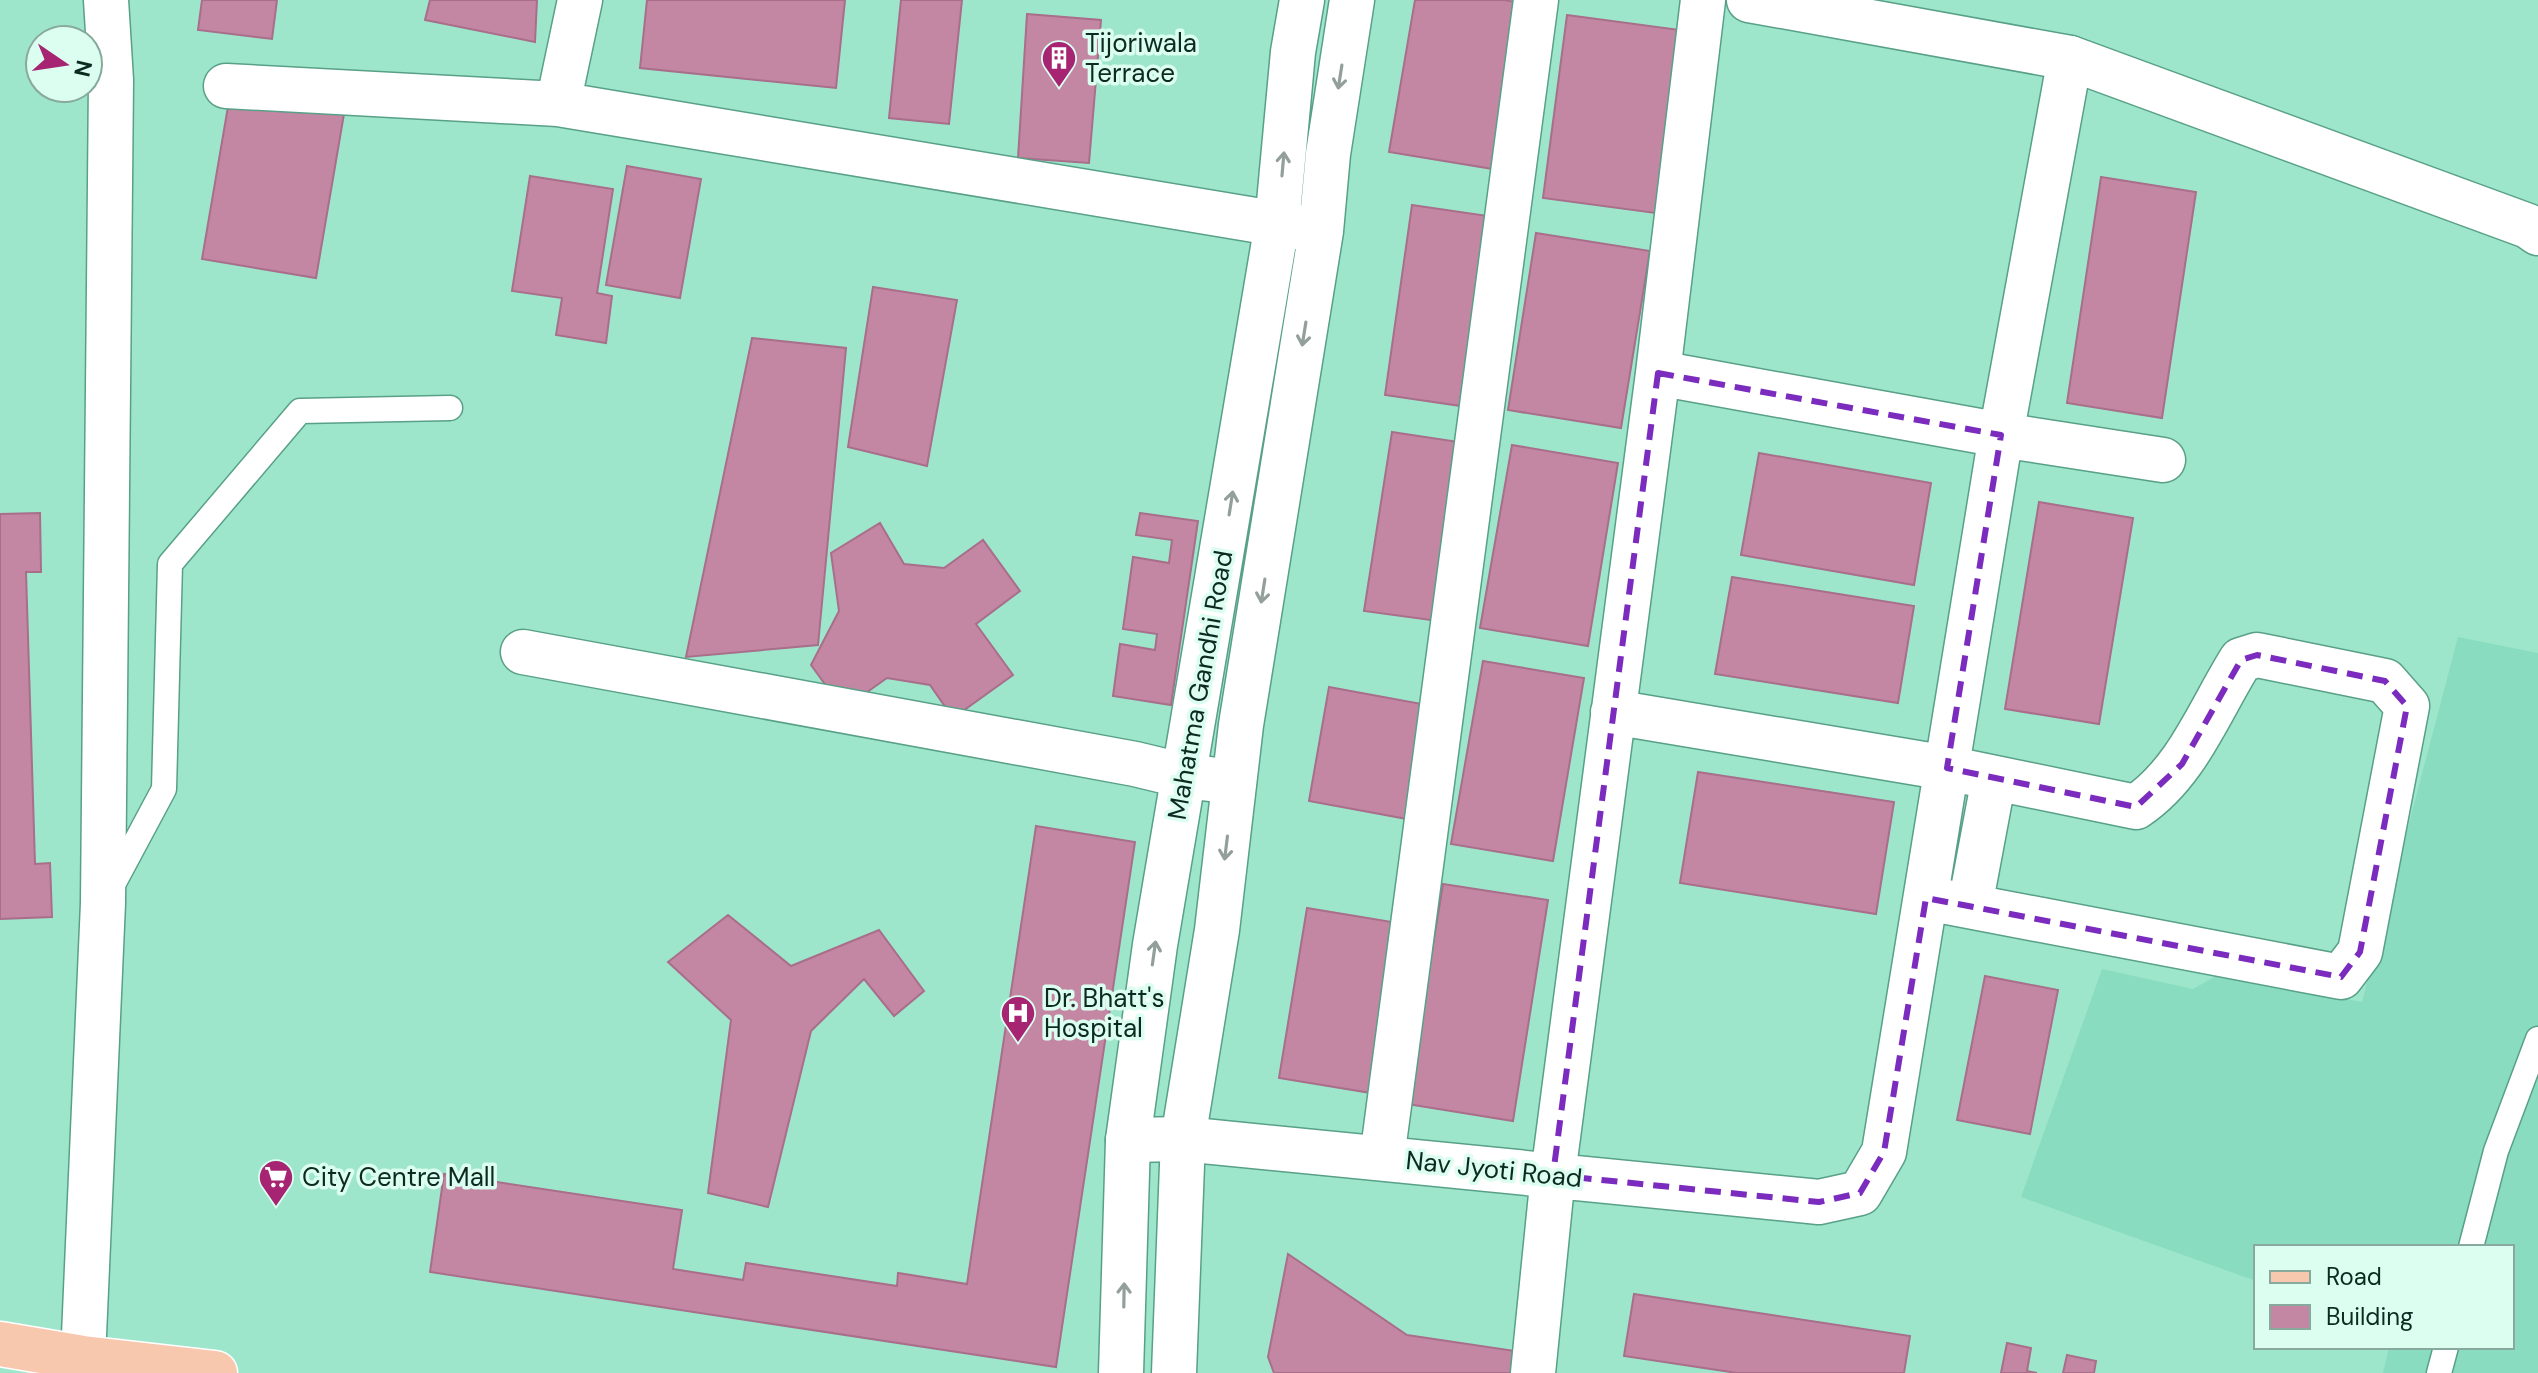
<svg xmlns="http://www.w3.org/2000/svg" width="2538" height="1373" viewBox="0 0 2538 1373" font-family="'DM Sans',sans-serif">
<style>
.built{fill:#89dcbf}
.building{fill:#c387a3;stroke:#a86e8a;stroke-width:2}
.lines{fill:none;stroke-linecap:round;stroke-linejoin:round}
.service-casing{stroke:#58a087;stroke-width:27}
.minor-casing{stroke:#58a087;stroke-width:47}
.tertiary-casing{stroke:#58a087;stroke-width:47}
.secondary-casing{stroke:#58a087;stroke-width:47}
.primary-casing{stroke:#fff;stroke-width:47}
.service{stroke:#fff;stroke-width:24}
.minor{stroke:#fff;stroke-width:44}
.tertiary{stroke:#fff;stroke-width:44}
.secondary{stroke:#fff;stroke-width:44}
.primary{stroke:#f7c8ae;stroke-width:44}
.oneway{stroke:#929f9b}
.marked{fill:none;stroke:#7b2cbf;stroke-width:6;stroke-dasharray:16 10;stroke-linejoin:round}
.labels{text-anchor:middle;stroke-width:7;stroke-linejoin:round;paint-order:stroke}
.poi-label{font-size:26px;fill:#0c2a21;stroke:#dbfef0;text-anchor:start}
.street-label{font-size:26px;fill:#0c2a21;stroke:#dbfef0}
</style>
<rect width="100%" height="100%" fill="#9de6cb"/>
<!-- built -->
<path class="built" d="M2458,637L2538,653V1373H2383L2389,1347H2512V1247H2256V1281L2021,1197L2102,969L2193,989L2218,975L2362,1002Z"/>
<!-- building -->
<path class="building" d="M202,0H277L272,39L198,30Z
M430,0H537L535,42L425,20Z
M647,0H845L836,88L640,68Z
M901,0H962L949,124L889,118Z
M1415,0H1504L1527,4L1499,170L1389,152Z
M1027,14L1101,20L1089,163L1018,158Z
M1567,15L1680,30L1655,213L1543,198Z
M231,89L345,108L316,278L202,259Z
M627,166L701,179L680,298L606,285Z
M530,176L613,189L597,293L612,296L606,343L556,335L562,298L512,291Z
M2101,177L2196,192L2162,418L2067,403Z
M1412,205L1488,216L1461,406L1385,395Z
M1536,233L1650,251L1621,428L1508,410Z
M873,287L957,300L927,466L848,447Z
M752,338L846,348L818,645L686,657Z
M1392,432L1472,444L1445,622L1364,611Z
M1512,445L1618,463L1588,646L1480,628Z
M1759,453L1931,483L1914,585L1741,555Z
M2039,502L2133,518L2099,724L2005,709Z
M40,513L41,572H26L35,864L50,863L52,917L0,919V514Z
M1140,513L1198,521L1171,705L1113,696L1120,644L1155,650L1157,634L1123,629L1133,557L1169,563L1172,540L1136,535Z
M880,523L904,564L944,568L983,540L1020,591L976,624L1013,675L953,718L930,685L887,678L843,709L811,665L839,611L831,553Z
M1732,577L1914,606L1898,703L1715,674Z
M1483,661L1584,678L1553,861L1451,844Z
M1329,687L1427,705L1407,819L1309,801Z
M1698,772L1894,802L1876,914L1680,883Z
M1036,826L1135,842L1056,1367L430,1272L444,1174L682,1210L673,1269L743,1280L746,1263L897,1286L898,1273L967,1284Z
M1443,884L1548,900L1513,1121L1407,1104Z
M1307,908L1404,924L1377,1094L1279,1078Z
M728,915L791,966L879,930L924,991L894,1016L864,979L811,1031L768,1207L708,1193L731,1020L668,962Z
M1985,976L2058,990L2030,1134L1957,1120Z
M1288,1254L1407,1335L1515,1351L1512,1373H1274L1268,1357Z
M1634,1294L1910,1336L1904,1373H1737L1624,1356Z
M2007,1343L2031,1348L2027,1371L2037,1373H2001Z
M2067,1355L2096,1361L2094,1373H2063Z"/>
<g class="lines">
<!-- service casing -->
<g class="service-casing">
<path id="service" d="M110,890L164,789L170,564L300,411L450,408
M2471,1247L2496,1151L2538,1039
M2439,1373L2446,1347"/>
</g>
<!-- minor casing -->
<g class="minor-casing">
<path id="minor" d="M226,86L558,104L1315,230
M558,104L580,0
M1658,373L2001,435L2163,460
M523,652L1135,764L1185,776L1234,782
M1613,712L1947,768L2136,807C2187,773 2209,711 2241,660L2257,655L2385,681L2407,706L2360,952L2341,977L1926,898
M1970,906L1994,778
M1128,1140L1183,1139L1819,1202L1860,1193L1884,1152L2001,435L2070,58
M1382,1158L1536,0
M83,1358L103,903L111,80L106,0
M1533,1373L1553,1175L1658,373L1703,0"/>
</g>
<!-- tertiary casing -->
<g class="tertiary-casing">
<path id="tertiary" d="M1749,0L2070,58L2528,226L2538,233"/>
</g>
<!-- secondary casing -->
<g class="secondary-casing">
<path id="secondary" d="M1121,1373L1128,1140L1155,945L1277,224L1293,52L1302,0
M1174,1373L1183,1139L1217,930L1241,725L1321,231L1328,154L1352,0"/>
</g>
<!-- primary casing -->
<g class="primary-casing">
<path id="primary" d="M0,1344L83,1358L215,1373"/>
</g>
<!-- service -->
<use href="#service" class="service"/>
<!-- minor -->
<use href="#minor" class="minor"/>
<!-- tertiary -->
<use href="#tertiary" class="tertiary"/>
<!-- secondary -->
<use href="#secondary" class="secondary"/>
<!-- primary -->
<use href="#primary" class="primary"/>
</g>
<!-- one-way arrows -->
<defs><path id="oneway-shaft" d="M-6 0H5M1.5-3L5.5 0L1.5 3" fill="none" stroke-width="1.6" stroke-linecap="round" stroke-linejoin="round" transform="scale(2)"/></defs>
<g class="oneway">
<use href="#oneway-shaft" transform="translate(1340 77) rotate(99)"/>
<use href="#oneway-shaft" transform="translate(1283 164) rotate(-85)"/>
<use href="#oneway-shaft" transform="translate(1304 334) rotate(99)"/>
<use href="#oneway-shaft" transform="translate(1231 503) rotate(-81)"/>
<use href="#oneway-shaft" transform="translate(1263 591) rotate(99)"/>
<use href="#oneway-shaft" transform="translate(1226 848) rotate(97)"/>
<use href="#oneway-shaft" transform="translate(1154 953) rotate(-82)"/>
<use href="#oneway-shaft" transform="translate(1124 1295) rotate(-89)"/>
</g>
<!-- marked area -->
<path class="marked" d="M1658,373L2001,435L1947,768L2136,807L2182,764L2241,660L2257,655L2385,681L2407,706L2360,952L2341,977L1926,898L1884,1152L1860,1193L1819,1202L1553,1175Z"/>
<!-- icons -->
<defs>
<g id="building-pin" transform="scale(1.8)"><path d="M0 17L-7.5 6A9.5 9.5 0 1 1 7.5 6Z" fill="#a62471" stroke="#dbfef0"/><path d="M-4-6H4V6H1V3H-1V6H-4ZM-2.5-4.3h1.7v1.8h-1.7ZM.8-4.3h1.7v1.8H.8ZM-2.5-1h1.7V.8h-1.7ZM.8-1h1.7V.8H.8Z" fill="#fff"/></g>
<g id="hospital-pin" transform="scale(1.8)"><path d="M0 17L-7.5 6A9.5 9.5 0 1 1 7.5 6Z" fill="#a62471" stroke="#dbfef0"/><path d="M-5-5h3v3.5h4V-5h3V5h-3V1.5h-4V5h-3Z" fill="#fff"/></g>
<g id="supermarket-pin" transform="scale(1.8)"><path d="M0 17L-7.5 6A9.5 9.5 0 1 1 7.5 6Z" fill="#a62471" stroke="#dbfef0"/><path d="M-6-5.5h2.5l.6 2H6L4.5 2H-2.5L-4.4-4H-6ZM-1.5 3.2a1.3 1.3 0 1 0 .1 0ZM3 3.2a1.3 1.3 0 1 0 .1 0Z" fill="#fff"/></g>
</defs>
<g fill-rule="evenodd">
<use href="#building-pin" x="1059" y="58"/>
<use href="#hospital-pin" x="1018" y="1013"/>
<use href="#supermarket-pin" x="276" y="1177"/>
</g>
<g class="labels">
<!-- poi labels -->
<g class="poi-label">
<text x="1085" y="52">Tijoriwala<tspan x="1085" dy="30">Terrace</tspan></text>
<text x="1044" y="1007">Dr. Bhatt's<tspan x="1044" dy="30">Hospital</tspan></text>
<text x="302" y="1186">City Centre Mall</text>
</g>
<!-- street labels -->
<g class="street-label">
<text transform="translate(1200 685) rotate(-80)" y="9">Mahatma Gandhi Road</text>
<text transform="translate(1494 1169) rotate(6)" y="9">Nav Jyoti Road</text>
</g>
</g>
<!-- legend -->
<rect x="2254" y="1245" width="260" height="104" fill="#dbfef0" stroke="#88a99d" stroke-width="2"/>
<rect x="2270" y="1271" width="40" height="12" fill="#f7c8ae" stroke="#88a99d" stroke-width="2"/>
<text x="2326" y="1285" font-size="24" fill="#0c2a21">Road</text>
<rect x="2270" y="1305" width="40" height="24" fill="#c387a3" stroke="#88a99d" stroke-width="2"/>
<text x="2326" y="1325" font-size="24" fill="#0c2a21">Building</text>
<!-- north arrow -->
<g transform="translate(64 64) rotate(103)"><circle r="38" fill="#dbfef0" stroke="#88a99d" stroke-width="2"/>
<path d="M0-6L14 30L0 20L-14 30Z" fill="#a62471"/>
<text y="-12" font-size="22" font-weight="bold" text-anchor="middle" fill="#0c2a21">N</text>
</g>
</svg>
